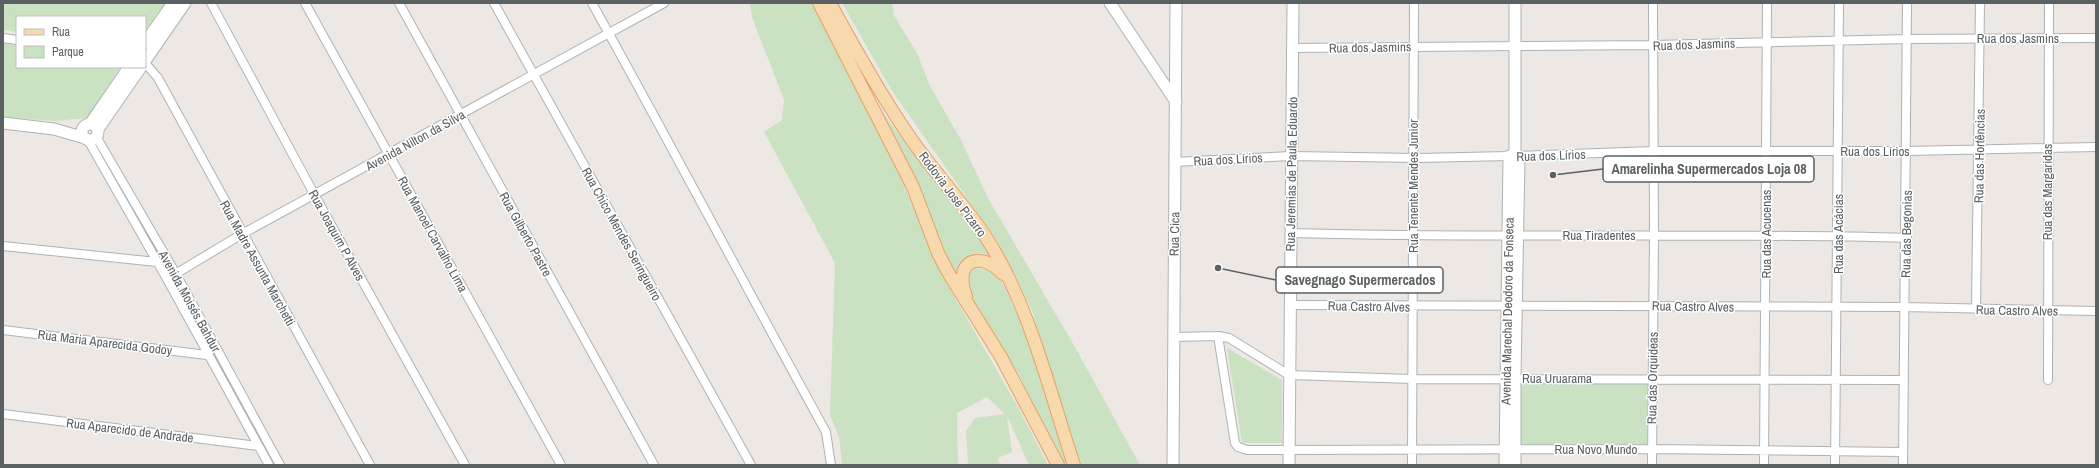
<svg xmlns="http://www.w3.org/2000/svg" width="2099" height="468" viewBox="0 0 2099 468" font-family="'Archivo Narrow',sans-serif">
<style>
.green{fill:#cae2c2}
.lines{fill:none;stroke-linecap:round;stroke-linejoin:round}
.street-casing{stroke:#afb2b5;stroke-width:10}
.secondary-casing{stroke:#aeb3b5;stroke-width:13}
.primary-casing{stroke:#e5a164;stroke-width:14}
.street{stroke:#fff;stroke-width:8}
.secondary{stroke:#fff;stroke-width:11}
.primary{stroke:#f8d9ad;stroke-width:12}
.labels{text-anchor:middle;stroke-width:3;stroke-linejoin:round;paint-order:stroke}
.street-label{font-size:13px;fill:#5b6063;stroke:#fff}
.leader{fill:none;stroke:#5b6063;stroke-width:1.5}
.callout-dot{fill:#5b6063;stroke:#fff;stroke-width:1.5}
.callout{fill:#fff;stroke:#5b6063;stroke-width:1.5}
.callout-label{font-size:14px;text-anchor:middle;font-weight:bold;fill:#5b6063}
</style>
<rect width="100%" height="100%" fill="#ede8e3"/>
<!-- green -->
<path class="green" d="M3,3H165L145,31V17H17V32L3,30Z
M750,3H814L888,147L942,275L1019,409L1048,465H1029L1007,416L1012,452L998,458L1000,465H968L966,431L975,418L1005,414L987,397L957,413L958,465H842L839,437L830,415L835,263L764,132L782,120L784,100L752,17Z
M842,3H891L894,9L893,14L917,53L929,84L961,140L988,198L1075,347L1140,465H1081L1032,311L1016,277L996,239L892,91Z
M3,43L17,45V67H120L87,118L54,121L3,117Z
M877,104L902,139L971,225L990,256C972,248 960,259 955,277Z
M975,268L987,270L1000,279L1007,292L1027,337L1069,465H1063L1018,373L973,303L968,284L969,273Z
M1227,348L1282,380V443H1242Z
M1519,382L1648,384L1647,444H1519Z"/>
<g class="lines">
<!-- street casing -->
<g class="street-casing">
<path id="street" d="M211,3L314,194L465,465
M305,3L561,465
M399,3L654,465
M494,3L751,465
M592,3C671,145 747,289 826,432L831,465
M3,38L17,40
M1292,48L1653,45L1908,39L2096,38
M145,63L158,78L370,465
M97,138L176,274L280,465
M88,140L167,279L269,465
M1519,156L1653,151H1907L2096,147
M1175,162L1291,156L1418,158L1509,156
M1291,233C1496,239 1701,232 1907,238
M3,246L157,262
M167,279L242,234L664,3
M1290,305L1905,307L2096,311
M1976,309L1980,3
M3,330L207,355
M1218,336L1235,443L1238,447L1247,450L1652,449L1903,452
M1173,337L1218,336L1229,338L1289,375L1412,379L1904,380
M2048,380L2049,3
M3,414L258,446
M1412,465L1414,3
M1652,465L1654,235L1653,3
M1764,465L1767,3
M1835,465L1839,3
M1903,465L1907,3"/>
</g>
<!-- secondary casing -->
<g class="secondary-casing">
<path id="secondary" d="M1110,3L1176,102
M145,43L173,3
M145,61L185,3
M3,123L54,129L85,138
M82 132a8 8 0 1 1 16 0a8 8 0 1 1-16 0Z
M90,124L129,67
M98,129L141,67
M1515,156V3
M1173,465L1176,3
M1289,465L1293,3
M1505,465L1509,156H1519L1515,378V465"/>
</g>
<!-- primary casing -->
<g class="primary-casing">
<path id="primary" d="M819,3L913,187L938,253L949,274L1001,357L1058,465
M830,3C854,47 879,92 907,133C932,171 965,203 989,242C1031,310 1049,390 1074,465
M966,296C953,261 979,249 1003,274"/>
</g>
<!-- street -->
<use href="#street" class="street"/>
<!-- secondary -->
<use href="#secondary" class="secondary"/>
<!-- primary -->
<use href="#primary" class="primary"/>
</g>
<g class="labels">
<!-- street labels -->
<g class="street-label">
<text x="2018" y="43">Rua dos Jasmins</text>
<text transform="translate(1694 44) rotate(-2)" y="5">Rua dos Jasmins</text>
<text transform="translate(1370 47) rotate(-1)" y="5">Rua dos Jasmins</text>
<text transform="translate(415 140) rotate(-29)" y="5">Avenida Nilton da Silva</text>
<text x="1875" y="156">Rua dos Lírios</text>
<text transform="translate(1551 155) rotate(-2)" y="5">Rua dos Lírios</text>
<text transform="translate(1979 156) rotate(-89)" y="5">Rua das Hortências</text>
<text transform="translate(1228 159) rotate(-3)" y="5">Rua dos Lírios</text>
<text transform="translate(1291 174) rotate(-89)" y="5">Rua Jeremias de Paula Eduardo</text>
<text transform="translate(1413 186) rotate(-90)" y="5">Rua Tenente Mendes Junior</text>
<text transform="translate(2047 192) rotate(-90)" y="5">Rua das Margaridas</text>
<text transform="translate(953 194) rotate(53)" y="5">Rodovia José Pizarro</text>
<text transform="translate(433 234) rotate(61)" y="5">Rua Manoel Carvalho Lima</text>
<text transform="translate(526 234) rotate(61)" y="5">Rua Gilberto Pastre</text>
<text transform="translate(622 234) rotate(61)" y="5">Rua Chico Mendes Seringueiro</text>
<text transform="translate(1174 234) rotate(-89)" y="5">Rua Cica</text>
<text transform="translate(1766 234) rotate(-90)" y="5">Rua das Acucenas</text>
<text transform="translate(1838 234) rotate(-90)" y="5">Rua das Acácias</text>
<text transform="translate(1906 234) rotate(-89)" y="5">Rua das Begonias</text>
<text transform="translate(337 235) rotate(61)" y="5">Rua Joaquim P Alves</text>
<text x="1599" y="240">Rua Tiradentes</text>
<text transform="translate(258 263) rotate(61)" y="5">Rua Madre Assunta Marchetti</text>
<text transform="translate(190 301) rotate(61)" y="5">Avenida Moisés Bahdur</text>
<text transform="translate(1369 306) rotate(1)" y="5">Rua Castro Alves</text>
<text transform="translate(1693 306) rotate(1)" y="5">Rua Castro Alves</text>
<text transform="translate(2017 310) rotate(1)" y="5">Rua Castro Alves</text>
<text transform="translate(1507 311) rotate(-89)" y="5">Avenida Marechal Deodoro da Fonseca</text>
<text transform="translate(105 342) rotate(7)" y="5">Rua Maria Aparecida Godoy</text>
<text x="1557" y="383">Rua Uruarama</text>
<text transform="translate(1652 378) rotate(-89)" y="5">Rua das Orquideas</text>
<text transform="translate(130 430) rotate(7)" y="5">Rua Aparecido de Andrade</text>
<text x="1596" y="454">Rua Novo Mundo</text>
</g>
</g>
<!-- callouts -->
<path class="leader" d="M1553 175L1603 169M1218 268L1276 280"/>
<g class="callout-dot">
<circle cx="1553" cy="175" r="4"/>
<circle cx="1218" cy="268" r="4"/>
</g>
<g class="callout">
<rect x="1603" y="156" width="211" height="26" rx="4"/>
<rect x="1276" y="267" width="167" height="26" rx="4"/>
</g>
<g class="callout-label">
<text x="1709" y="174">Amarelinha Supermercados Loja 08</text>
<text x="1360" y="285">Savegnago Supermercados</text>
</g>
<!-- border -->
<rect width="2099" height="468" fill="none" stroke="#5b6063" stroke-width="8"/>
<!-- legend -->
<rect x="16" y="16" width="130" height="52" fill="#ffffff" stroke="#bdbfc1"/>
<rect x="24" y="29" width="20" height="6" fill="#f8d9ad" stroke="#bdbfc1"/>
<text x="52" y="36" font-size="12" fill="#5b6063">Rua</text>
<rect x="24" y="46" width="20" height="12" fill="#cae2c2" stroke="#bdbfc1"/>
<text x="52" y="56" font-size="12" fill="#5b6063">Parque</text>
</svg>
